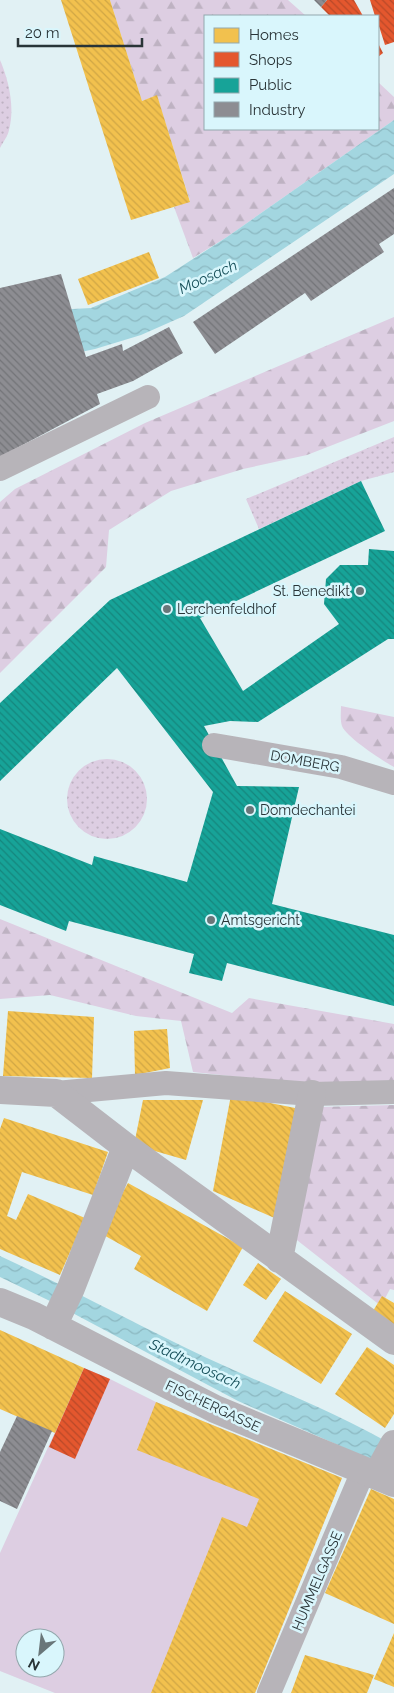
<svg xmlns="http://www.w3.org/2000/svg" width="394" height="1693" viewBox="0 0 394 1693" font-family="Raleway,sans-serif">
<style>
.green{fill:url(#green-dots)}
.forest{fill:url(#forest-firs)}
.pitch{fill:#ddcee2;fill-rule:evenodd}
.water{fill:url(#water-waves)}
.homes{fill:url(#homes-back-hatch)}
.shops{fill:url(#shops-back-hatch)}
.public{fill:url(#public-back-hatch)}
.industry{fill:url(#industry-back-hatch)}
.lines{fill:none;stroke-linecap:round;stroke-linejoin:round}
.lane{stroke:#b7b4b9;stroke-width:24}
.street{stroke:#b7b4b9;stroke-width:28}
.poi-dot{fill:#697679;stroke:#d9f6fc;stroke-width:2}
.labels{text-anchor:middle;stroke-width:5;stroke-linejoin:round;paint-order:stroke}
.poi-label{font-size:14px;fill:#293437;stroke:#d9f6fc;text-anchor:start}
.street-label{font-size:14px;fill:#293437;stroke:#d9f6fc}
.water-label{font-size:15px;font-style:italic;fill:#17505a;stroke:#d9f6fc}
</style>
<defs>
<pattern id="green-dots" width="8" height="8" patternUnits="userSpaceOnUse" patternTransform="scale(1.25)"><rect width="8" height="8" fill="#ddcee2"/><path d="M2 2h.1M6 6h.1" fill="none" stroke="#beb2c2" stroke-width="1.8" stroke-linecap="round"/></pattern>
<pattern id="forest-firs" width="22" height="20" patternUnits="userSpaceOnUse" patternTransform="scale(1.25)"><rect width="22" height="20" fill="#ddcee2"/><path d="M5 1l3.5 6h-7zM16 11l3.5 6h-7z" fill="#beb2c2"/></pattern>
<pattern id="water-waves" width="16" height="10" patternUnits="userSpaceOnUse" patternTransform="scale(1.25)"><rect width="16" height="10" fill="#a3d6e0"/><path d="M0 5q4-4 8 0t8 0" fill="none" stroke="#8cb8c1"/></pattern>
<pattern id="homes-back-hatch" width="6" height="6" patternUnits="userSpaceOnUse" patternTransform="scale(1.25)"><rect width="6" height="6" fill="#f2c14e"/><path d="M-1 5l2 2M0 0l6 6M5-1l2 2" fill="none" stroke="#d0a645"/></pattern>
<pattern id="shops-back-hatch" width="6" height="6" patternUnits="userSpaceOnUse" patternTransform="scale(1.25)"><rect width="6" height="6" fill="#e4572e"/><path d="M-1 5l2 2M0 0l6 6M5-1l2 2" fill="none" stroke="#b94928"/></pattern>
<pattern id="public-back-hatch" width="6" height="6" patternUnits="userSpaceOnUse" patternTransform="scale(1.25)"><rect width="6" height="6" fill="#17a398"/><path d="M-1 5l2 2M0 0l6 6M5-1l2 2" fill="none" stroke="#15867d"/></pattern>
<pattern id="industry-back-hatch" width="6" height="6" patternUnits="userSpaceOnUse" patternTransform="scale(1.25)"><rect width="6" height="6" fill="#8d8d92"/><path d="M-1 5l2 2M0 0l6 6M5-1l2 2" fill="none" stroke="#737478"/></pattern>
</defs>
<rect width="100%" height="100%" fill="#e1f1f4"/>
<!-- green -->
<path class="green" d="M0,60C9,81 15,107 9,130C8,136 3,142 0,148Z
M394,437V472L361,481L259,529L246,499Z
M67 799a40 40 0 1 1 80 0a40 40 0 1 1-80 0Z"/>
<!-- forest -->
<path class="forest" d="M110,0H288L306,16H205V129H378V82L394,97V120L227,237L193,258L174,207L190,201L157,96L142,101Z
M394,317V421L307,455L243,469L171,491L109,530L106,567L0,673V502L15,489L145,423Z
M341,706L394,717V767C383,761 346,737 342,726C340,720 341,712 341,706Z
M0,919L232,1013L249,998L394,1024V1081L303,1084L193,1072L181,1021L136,1016L50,995L0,999Z
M394,1105V1290L390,1289L381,1306L293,1237L319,1107Z"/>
<!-- pitch -->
<path class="pitch" d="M84,1368L110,1379L156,1402L342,1478L255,1693H55L0,1671V1553ZM25,1638H55V1668H25Z"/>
<!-- water -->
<path class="water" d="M394,120V174L184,316L141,335L95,349L0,369V313L91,308L165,277L227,237Z
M0,1256C70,1288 137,1325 207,1358C265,1385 326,1408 382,1439L374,1461L238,1401L50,1301L0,1277Z"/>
<!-- homes -->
<path class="homes" d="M61,0H110L142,101L157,95L190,202L131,220Z
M149,252L159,278L88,305L78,279Z
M8,1011L94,1017L92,1078L3,1076Z
M167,1029L170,1068L135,1075L134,1031Z
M231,1095L300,1109L279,1220L213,1191Z
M143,1100H203L186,1160L134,1145Z
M4,1118L108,1152L93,1195L22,1172L7,1216L16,1220L28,1194L85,1218L60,1275L0,1249V1129Z
M128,1183L243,1247L207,1311L134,1269L141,1256L100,1233Z
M258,1263L281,1279L266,1300L243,1285Z
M285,1291L352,1334L321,1384L253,1341Z
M382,1296L394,1303V1332L370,1316Z
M0,1330L84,1368L55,1433L0,1409Z
M367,1347L394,1365V1414L385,1428L335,1394Z
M156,1402L342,1478L255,1693H151L222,1517L247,1527L259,1499L137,1450Z
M371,1489L394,1499V1624L325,1593Z
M394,1633V1687L374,1679Z
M305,1655L374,1675L367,1693H291Z"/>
<!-- shops -->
<path class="shops" d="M327,0H354L363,16H330L321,7Z
M370,0H394V42L385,45L378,23V16H375Z
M378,43L383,53L378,57Z
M84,1368L110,1379L75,1459L49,1447Z"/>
<!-- public -->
<path class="public" d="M361,481L385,531L200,618L243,691L339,624L324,604L326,579L340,565H368L369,549L394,551V639H388L258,722L230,721L204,726L237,786L299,787L272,904L394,935V1006L227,963L222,981L189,973L194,954L69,921L66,931L0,905V829L92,865L94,856L187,882L213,792L117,668L0,781V703L110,600Z"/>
<!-- industry -->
<path class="industry" d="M314,0H327L321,7Z
M394,188V234L379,244L384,252L311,301L305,293L215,354L193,322Z
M61,274L86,357L122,344L123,351L169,327L183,353L133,381L97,394L100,404L0,457V288Z
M17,1416L52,1431L17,1509L0,1501V1452Z"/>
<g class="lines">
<!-- lane -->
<path class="lane" d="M0,469L148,397
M214,745L341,767L394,783
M56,1093L166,1083L312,1094L394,1092
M269,1693L364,1469"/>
<!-- street -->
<path class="street" d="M0,1090L56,1093L126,1147L394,1341
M279,1259L312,1094
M0,1302L34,1316L215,1409L394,1483
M53,1326L71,1288L126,1147
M377,1475L394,1444"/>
</g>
<!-- markers -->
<g class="poi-dot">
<circle cx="360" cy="591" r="5"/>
<circle cx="167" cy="609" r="5"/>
<circle cx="250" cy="810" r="5"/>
<circle cx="211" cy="920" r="5"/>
</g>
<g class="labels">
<!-- poi labels -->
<g class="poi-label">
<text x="350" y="596" text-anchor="end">St. Benedikt</text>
<text x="177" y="614">Lerchenfeldhof</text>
<text x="260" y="815">Domdechantei</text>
<text x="221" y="925">Amtsgericht</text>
</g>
<!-- street labels -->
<g class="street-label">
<text transform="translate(305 761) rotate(10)" y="5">DOMBERG</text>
<text transform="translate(213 1406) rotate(25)" y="5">FISCHERGASSE</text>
<text transform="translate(317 1581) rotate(-67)" y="5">HUMMELGASSE</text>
</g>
<!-- water labels -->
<g class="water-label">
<text transform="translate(208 277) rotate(-24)" y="5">Moosach</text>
<text transform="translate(195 1364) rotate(25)" y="5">Stadtmoosach</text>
</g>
</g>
<!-- legend -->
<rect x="204" y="15" width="175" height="115" fill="#d9f6fc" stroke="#93a8ad"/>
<rect x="214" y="28" width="25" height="15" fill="#f2c14e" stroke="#93a8ad"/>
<text x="249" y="40" font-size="15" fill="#293437">Homes</text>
<rect x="214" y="52" width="25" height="15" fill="#e4572e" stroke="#93a8ad"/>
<text x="249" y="65" font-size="15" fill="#293437">Shops</text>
<rect x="214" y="78" width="25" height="15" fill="#17a398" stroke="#93a8ad"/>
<text x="249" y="90" font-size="15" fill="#293437">Public</text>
<rect x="214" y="102" width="25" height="15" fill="#8d8d92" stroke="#93a8ad"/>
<text x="249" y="115" font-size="15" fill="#293437">Industry</text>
<!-- north arrow -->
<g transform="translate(40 1653) rotate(208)"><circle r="24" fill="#d9f6fc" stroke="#93a8ad"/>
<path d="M0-4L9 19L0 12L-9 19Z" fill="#697679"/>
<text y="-8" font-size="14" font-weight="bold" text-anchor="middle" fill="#293437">N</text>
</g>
<!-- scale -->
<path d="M18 38v8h124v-8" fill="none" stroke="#293437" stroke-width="2.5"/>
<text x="25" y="38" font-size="15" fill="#293437" stroke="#d9f6fc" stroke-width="4" paint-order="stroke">20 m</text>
</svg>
